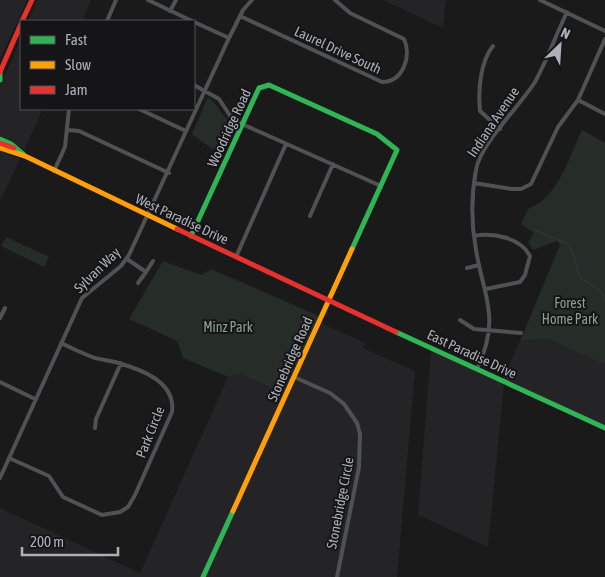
<svg xmlns="http://www.w3.org/2000/svg" width="605" height="577" viewBox="0 0 605 577" font-family="'Asap Condensed',sans-serif">
<style>
.built{fill:#242426}
.green{fill:#262d28}
.lines{fill:none;stroke-linecap:round;stroke-linejoin:round}
.stream{stroke:#33383f;stroke-width:1}
.street{stroke:#505153;stroke-width:4}
.fast{stroke:#30b455;stroke-width:5}
.slow{stroke:#ff9f0a;stroke-width:5}
.jam{stroke:#e5322d;stroke-width:5}
.labels{text-anchor:middle;stroke-width:4;stroke-linejoin:round;paint-order:stroke}
.street-label{font-size:14px;fill:#aeb0b9;stroke:#151517}
.park-label{font-size:14px;fill:#88a28c;stroke:#151517}
</style>
<rect width="100%" height="100%" fill="#1a1a1b"/>
<!-- built -->
<path class="built" d="M0,0H27L0,60Z
M37,0H91L82,21H28Z
M383,0H446L443,28Z
M21,36V109H43L24,150L0,135V84L13,58Z
M0,150L20,159L0,202Z
M321,323L365,343L363,348L415,371L397,577H0V508L140,573L228,377L240,374L284,394Z
M548,339L605,365V426L503,379L520,341Z
M431,350L504,384L488,547L418,515Z"/>
<!-- green -->
<path class="green" d="M208,97C219,105 222,118 234,125V128L222,152L211,148L192,134Z
M582,130L605,143V365L548,339L520,341L560,245L557,241L533,250L528,242L534,233L521,224L528,209C558,198 569,157 582,130Z
M6,237L49,257L44,267L1,246Z
M163,261L201,275L211,269L319,316L284,394L240,374L228,377L183,358L177,341L129,319Z"/>
<g class="lines">
<!-- stream -->
<path class="stream" d="M535,230L568,244L572,250L580,278L599,290L605,300"/>
<!-- street -->
<path class="street" d="M148,0L192,21
M540,0L605,31
M170,11L176,0
M240,16L382,82C403,82 412,56 404,39L350,13L335,0
M107,21L116,0
M194,22L229,38
M493,46C480,62 478,91 480,111L500,129
M194,85L219,99L233,120L381,186
M578,100L605,114
M139,109L186,131
M68,130L79,131L169,173
M54,171L65,147L69,109
M474,183L512,189H521L531,184L558,127L578,100L605,39
M310,216L333,164
M474,236C493,232 521,238 530,256L525,275L520,282L486,289
M236,257L286,144
M127,259L146,272L138,283
M467,268L479,265
M146,272L153,261
M0,318L5,308
M460,320L474,329L521,333
M477,369C501,318 484,298 476,250C471,223 471,197 476,170C480,144 520,106 535,82C547,60 556,35 567,12
M294,377L330,393L344,404L357,423L360,434L359,467L337,577
M0,382L35,399
M95,428L96,419L121,363
M9,458L49,476L63,497L102,515L120,512L128,507L135,495L172,412C176,381 140,369 115,362C108,360 100,360 92,357C82,353 71,348 61,343
M0,478L82,298L121,266L129,255L229,38L243,10L252,0"/>
<!-- fast -->
<path class="fast" d="M0,72V80
M0,139L11,144L23,154
M191,236L259,88L269,85L377,134L397,150L352,249
M396,332L605,428
M203,577L233,511"/>
<!-- slow -->
<path class="slow" d="M0,148L25,156L177,229
M233,511L352,249"/>
<!-- jam -->
<path class="jam" d="M22,21L32,0
M0,72L21,24
M0,143L14,148
M177,229L396,332"/>
</g>
<g class="labels">
<!-- street labels -->
<g class="street-label">
<text transform="translate(338 50) rotate(25)" y="5">Laurel Drive South</text>
<text transform="translate(493 122) rotate(-56)" y="5">Indiana Avenue</text>
<text transform="translate(229 128) rotate(-65)" y="5">Woodridge Road</text>
<text transform="translate(182 219) rotate(25)" y="5">West Paradise Drive</text>
<text transform="translate(97 270) rotate(-44)" y="5">Sylvan Way</text>
<text transform="translate(472 354) rotate(25)" y="5">East Paradise Drive</text>
<text transform="translate(290 359) rotate(-66)" y="5">Stonebridge Road</text>
<text transform="translate(150 432) rotate(-68)" y="5">Park Circle</text>
<text transform="translate(340 503) rotate(-79)" y="5">Stonebridge Circle</text>
</g>
<!-- park labels -->
<g class="park-label">
<text x="570" y="308">Forest<tspan x="570" dy="16">Home Park</tspan></text>
<text x="228" y="332">Minz Park</text>
</g>
</g>
<!-- legend -->
<rect x="20" y="20" width="175" height="90" fill="#151517" stroke="#525358"/>
<rect x="30" y="36" width="25" height="8" fill="#30b455" stroke="#525358"/>
<text x="65" y="45" font-size="15" fill="#aeb0b9">Fast</text>
<rect x="30" y="61" width="25" height="8" fill="#ff9f0a" stroke="#525358"/>
<text x="65" y="70" font-size="15" fill="#aeb0b9">Slow</text>
<rect x="30" y="86" width="25" height="8" fill="#e5322d" stroke="#525358"/>
<text x="65" y="95" font-size="15" fill="#aeb0b9">Jam</text>
<!-- north arrow -->
<g transform="translate(560 45) rotate(25)" stroke="#151517" stroke-width="4" paint-order="stroke">
<path d="M0-4L9 19L0 12L-9 19Z" fill="#aeb0b9"/>
<text y="-8" font-size="14" font-weight="bold" text-anchor="middle" fill="#aeb0b9">N</text>
</g>
<!-- scale -->
<path d="M22 547v8h96v-8" fill="none" stroke="#aeb0b9" stroke-width="2.5"/>
<text x="30" y="547" font-size="15" fill="#aeb0b9" stroke="#151517" stroke-width="4" paint-order="stroke">200 m</text>
</svg>
